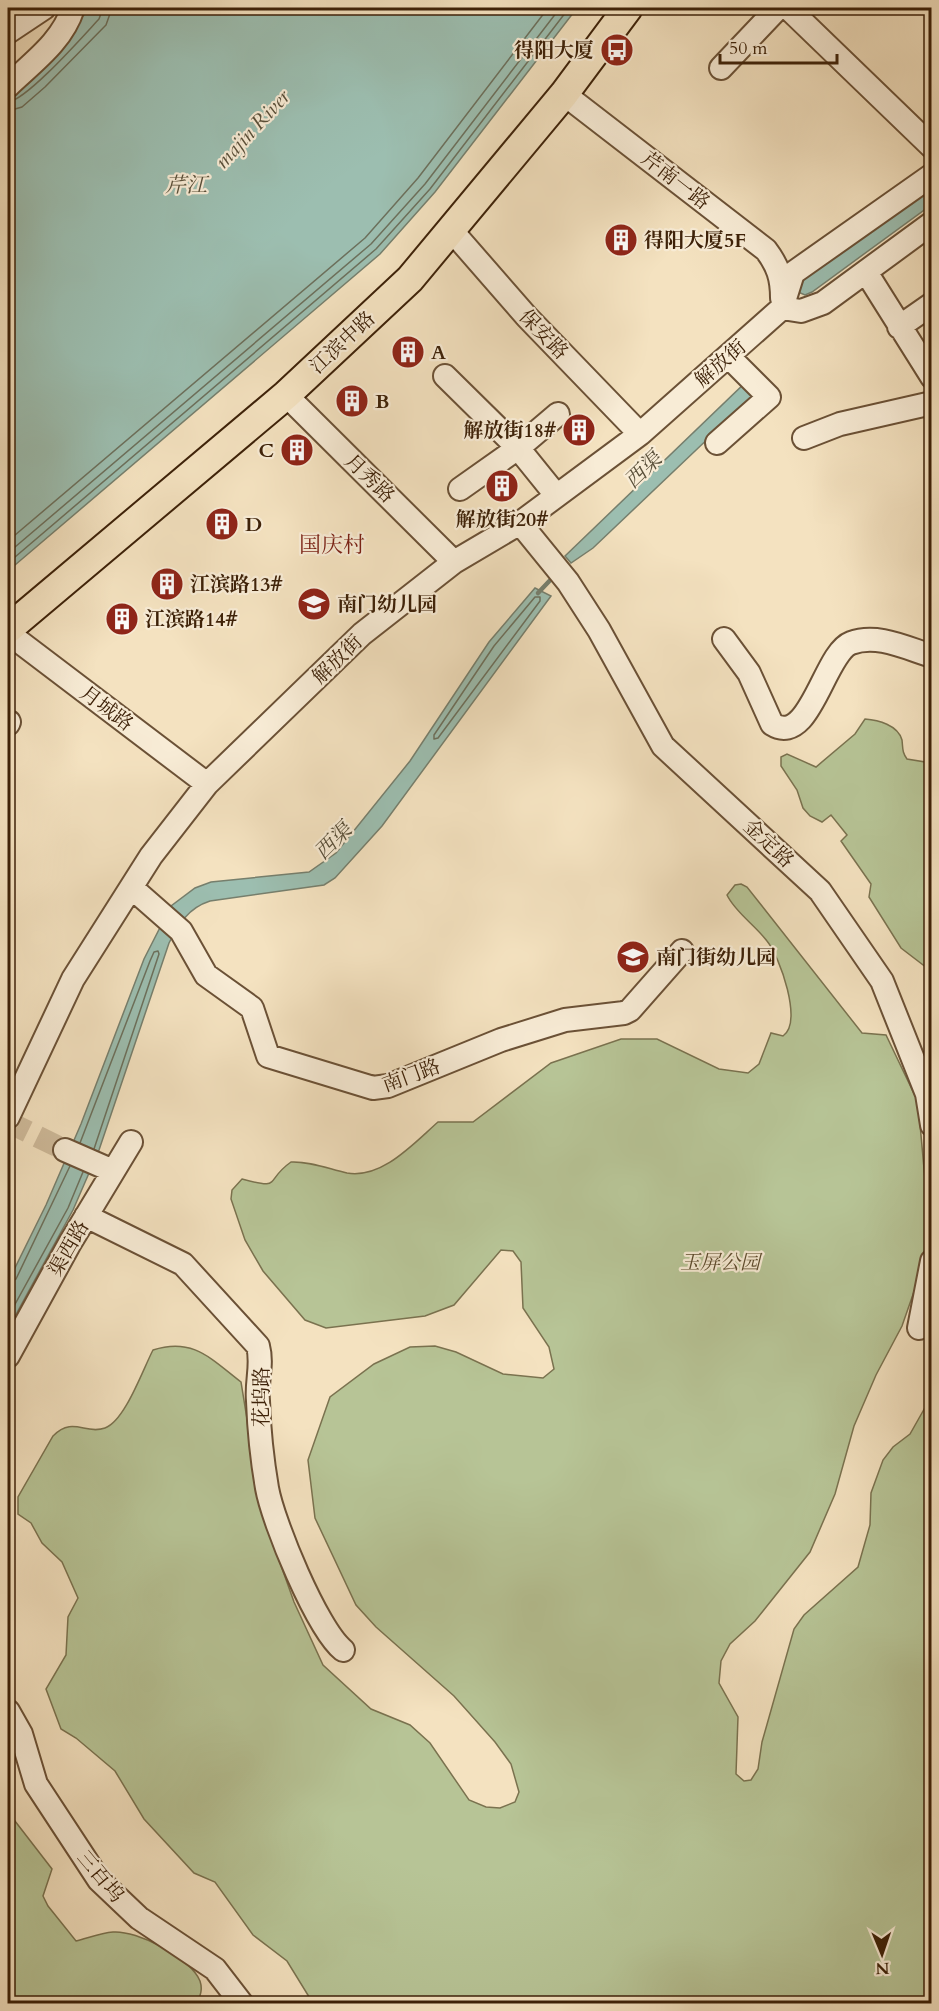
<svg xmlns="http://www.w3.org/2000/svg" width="939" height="2011" viewBox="0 0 939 2011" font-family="Cardo,'Noto Serif SC',serif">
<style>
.green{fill:#b7c496;stroke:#7a724f;stroke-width:1.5}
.water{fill:#9cbeb0;stroke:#767f6d;stroke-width:1.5}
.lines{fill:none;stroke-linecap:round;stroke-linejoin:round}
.shore{stroke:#6c705c;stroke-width:1.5}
.stream{stroke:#767f6d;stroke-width:4.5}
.minor-tunnel{stroke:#cfbb9b;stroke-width:22;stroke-dasharray:22 11;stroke-linecap:butt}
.minor-casing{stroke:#6b5136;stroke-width:26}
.major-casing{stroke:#3d2108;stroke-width:32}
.minor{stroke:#f8ecd6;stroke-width:22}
.major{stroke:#f4e2c0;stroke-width:28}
.labels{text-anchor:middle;stroke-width:4.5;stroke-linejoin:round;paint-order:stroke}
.poi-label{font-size:20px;font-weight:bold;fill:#3d2108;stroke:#f8ecd6;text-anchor:start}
.street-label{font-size:20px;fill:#3d2108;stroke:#f8ecd6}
.park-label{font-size:20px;font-style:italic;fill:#5c4a2c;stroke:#f8ecd6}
.water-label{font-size:21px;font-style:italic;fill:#5a503a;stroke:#f8ecd6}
.quarter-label{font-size:22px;fill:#7a1f14;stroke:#f8ecd6}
</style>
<rect width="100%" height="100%" fill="#f4e2c0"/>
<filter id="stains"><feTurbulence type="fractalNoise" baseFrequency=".00333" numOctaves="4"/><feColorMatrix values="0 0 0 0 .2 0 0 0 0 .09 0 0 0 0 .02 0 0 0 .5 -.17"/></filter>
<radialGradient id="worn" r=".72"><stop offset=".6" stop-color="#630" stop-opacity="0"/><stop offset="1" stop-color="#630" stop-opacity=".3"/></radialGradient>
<!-- green -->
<path class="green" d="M865,719C878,720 898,725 902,740C903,749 902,752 907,759L931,763V971L901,948L869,897L871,884L841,841L847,835L831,815L822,822L810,816L803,808L797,790L781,766V757L787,754L816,767L855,734Z
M741,884L747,887L862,1033L886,1035L918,1102L927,1202L924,1263L902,1326L876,1375L854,1426L835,1494L810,1552L755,1621L730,1644L721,1661L719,1683L738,1717L736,1774L744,1781L751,1780L758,1769L762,1742L794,1629L804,1615L858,1567L870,1525L871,1493L883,1460L893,1447L910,1434L931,1397V2003L323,2004L311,2000L287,1961L253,1935L215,1882L194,1873L144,1819L115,1771L76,1738L61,1729L46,1689L66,1655L68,1617L78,1598L62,1562L42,1543L31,1523L18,1514V1497L53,1436C73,1416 85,1435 105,1428C125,1421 143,1369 153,1350C193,1337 211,1359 241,1382L262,1512L294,1602L323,1665L371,1709L410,1725L430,1743L469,1800L486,1807L500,1808L515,1802L519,1792L511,1764L495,1742L454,1696L376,1627L356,1605L315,1518L308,1460L330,1397L374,1364L410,1347L435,1346L456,1352L503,1374L543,1378L554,1369L549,1347L523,1308L521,1262L513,1251L501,1250L454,1305L425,1316L326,1328L305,1320L263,1271L245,1240L231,1199L232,1190L242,1179C283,1190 264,1181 291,1162C309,1161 329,1169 347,1173C382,1179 413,1144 438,1122H473L551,1063L621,1039H657L719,1069L748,1073L759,1064L771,1033L783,1036C803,1022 780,957 767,941C755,925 735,912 727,895L735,885Z
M8,1812L52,1869L43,1896L48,1906L76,1941C88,1938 101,1933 113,1932C137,1930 191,1958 200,1981C203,1990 200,1996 197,2003H8Z"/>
<!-- water -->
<path class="water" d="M91,8H577L435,192L380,254L8,571V90Z
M931,188V205L812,292L805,295L798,292L799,283L803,279Z
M746,382L755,394L593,548L571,563L565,556Z
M535,588L551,596L382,826L335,878L324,885L210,901C188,908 179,924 169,943L99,1150L73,1210L8,1329V1282L46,1205L81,1124L144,959L171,906L195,888L211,882L309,872L336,853L410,761L489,642Z"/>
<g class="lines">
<!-- shore -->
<path class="shore" d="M8,102C27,100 84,35 99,19L103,8
M8,111L22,107L45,87L106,25L112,8
M8,541L365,238L418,178L548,8
M8,553L371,244L425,184L560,8
M8,563L376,249L430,189L569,8
M535,597H540V601L438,738L434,739V735L494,646Z
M80,1143L150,961L154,952L158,951L159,954L94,1149
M8,1283L16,1279L70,1166
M8,1317L68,1208L83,1172"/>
<!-- stream -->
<path class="stream" d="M538,593L555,575"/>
<!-- minor-tunnel -->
<path class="minor-tunnel" d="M8,1122L65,1150"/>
<!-- minor casing -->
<g class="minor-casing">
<path id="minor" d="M788,8L932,147
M8,32L44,8
M721,68L778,8
M8,86C33,62 62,42 73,8
M564,94L766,250C778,266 782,278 782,298
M452,231L527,317L640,434
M866,272L932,377
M782,308L801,311L823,303L932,223
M899,327L932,304
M445,376L518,448L556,495
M286,395L454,562
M804,438L840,424L932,403
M717,443L769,397L728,356
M460,489L518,448L558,414
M520,523L568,582L599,630L663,746L820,891L882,981L927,1094L932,1125
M8,633L207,784
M724,639L749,673L772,724C810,748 824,653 851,643C877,633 906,648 932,656
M8,724L9,722
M132,888L181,931L206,975L252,1008L268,1056L373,1088L388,1086L501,1040L565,1020L624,1013L630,1010L682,951
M8,1117L73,979L151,856L207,784L362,634L454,562L520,523L640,434L782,308L793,273L932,175
M65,1150L113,1171
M86,1216L183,1264L258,1346C263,1365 256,1381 258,1401C259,1429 262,1459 267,1488C273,1522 317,1629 343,1650
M919,1328L932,1261
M8,1356L70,1243L131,1142
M8,1711L21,1734L36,1784L99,1880L139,1918L215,1969L242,2004"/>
</g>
<!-- major casing -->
<g class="major-casing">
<path id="major" d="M8,629L286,395L410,279L564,94L628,8"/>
</g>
<!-- minor -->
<use href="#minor" class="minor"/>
<!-- major -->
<use href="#major" class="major"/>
</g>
<!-- icons -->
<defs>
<g id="bus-disc" transform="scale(1.725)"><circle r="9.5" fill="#8f2418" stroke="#f8ecd6"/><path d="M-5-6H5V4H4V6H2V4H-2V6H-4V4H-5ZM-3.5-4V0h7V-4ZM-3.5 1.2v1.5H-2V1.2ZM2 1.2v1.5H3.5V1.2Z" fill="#fff"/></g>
<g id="building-disc" transform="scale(1.725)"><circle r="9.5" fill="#8f2418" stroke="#f8ecd6"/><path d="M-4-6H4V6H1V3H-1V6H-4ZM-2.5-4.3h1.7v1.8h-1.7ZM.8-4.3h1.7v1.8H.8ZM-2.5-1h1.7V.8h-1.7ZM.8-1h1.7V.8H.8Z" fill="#fff"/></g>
<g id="school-disc" transform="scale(1.725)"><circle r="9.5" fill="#8f2418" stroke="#f8ecd6"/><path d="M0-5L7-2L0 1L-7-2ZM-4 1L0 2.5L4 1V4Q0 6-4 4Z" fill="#fff"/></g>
</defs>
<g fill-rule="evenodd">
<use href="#bus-disc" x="617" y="50"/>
<use href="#building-disc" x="621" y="240"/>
<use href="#building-disc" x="408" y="352"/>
<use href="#building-disc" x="352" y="401"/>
<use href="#building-disc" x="579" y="430"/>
<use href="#building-disc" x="297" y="450"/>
<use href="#building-disc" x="502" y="486"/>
<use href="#building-disc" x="222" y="524"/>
<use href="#building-disc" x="167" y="584"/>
<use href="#school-disc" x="314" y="604"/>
<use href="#building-disc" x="122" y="619"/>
<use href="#school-disc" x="633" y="957"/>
</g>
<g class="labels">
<!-- poi labels -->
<g class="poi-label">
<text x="594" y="57" text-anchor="end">得阳大厦</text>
<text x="644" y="247">得阳大厦5F</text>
<text x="431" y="359">A</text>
<text x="375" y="408">B</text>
<text x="556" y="437" text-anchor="end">解放街18#</text>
<text x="274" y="457" text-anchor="end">C</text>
<text x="502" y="526" text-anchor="middle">解放街20#</text>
<text x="245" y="531">D</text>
<text x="190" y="591">江滨路13#</text>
<text x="337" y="611">南门幼儿园</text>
<text x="145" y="626">江滨路14#</text>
<text x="656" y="964">南门街幼儿园</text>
</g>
<!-- street labels -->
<g class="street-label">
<text transform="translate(676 180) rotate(38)" y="7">芹南一路</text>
<text transform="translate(544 334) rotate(46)" y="7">保安路</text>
<text transform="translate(342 342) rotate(-43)" y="7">江滨中路</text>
<text transform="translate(720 363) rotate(-41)" y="7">解放街</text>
<text transform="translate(370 478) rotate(44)" y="7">月秀路</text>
<text transform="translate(337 659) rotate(-44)" y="7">解放街</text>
<text transform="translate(107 708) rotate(37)" y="7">月城路</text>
<text transform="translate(769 843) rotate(43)" y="7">金定路</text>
<text transform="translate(411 1075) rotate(-20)" y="7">南门路</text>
<text transform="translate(68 1248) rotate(-60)" y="7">渠西路</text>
<text transform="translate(261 1397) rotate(-90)" y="7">花坞路</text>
<text transform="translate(101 1876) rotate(50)" y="7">三百坞</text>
</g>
<!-- park labels -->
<g class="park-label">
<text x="720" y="1269">玉屏公园</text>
</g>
<!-- water labels -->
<g class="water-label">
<text transform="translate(252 129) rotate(-47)" y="7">majin River</text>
<text x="186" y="192">芹江</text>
<text transform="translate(643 470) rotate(-44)" y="7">西渠</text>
<text transform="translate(333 841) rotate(-45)" y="7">西渠</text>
</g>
<!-- quarter labels -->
<g class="quarter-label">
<text x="332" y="552">国庆村</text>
</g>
</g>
<!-- margin -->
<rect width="939" height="2011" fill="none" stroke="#f4e2c0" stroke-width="30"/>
<rect x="9" y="9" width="921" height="1993" fill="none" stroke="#3d2108" stroke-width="3"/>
<rect x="15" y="15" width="909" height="1981" fill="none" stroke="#3d2108" stroke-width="1.5"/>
<!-- north arrow -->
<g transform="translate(882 1954) rotate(178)" stroke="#f8ecd6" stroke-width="4.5" paint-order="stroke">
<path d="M0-4.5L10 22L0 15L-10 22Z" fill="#3d2108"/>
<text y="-9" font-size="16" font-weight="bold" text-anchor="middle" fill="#3d2108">N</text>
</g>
<!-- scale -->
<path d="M720 54v9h117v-9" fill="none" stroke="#3d2108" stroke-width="3"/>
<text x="729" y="54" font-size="18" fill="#3d2108" stroke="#f8ecd6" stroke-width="4.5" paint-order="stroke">50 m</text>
<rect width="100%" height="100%" filter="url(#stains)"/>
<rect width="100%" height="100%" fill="url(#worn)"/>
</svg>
